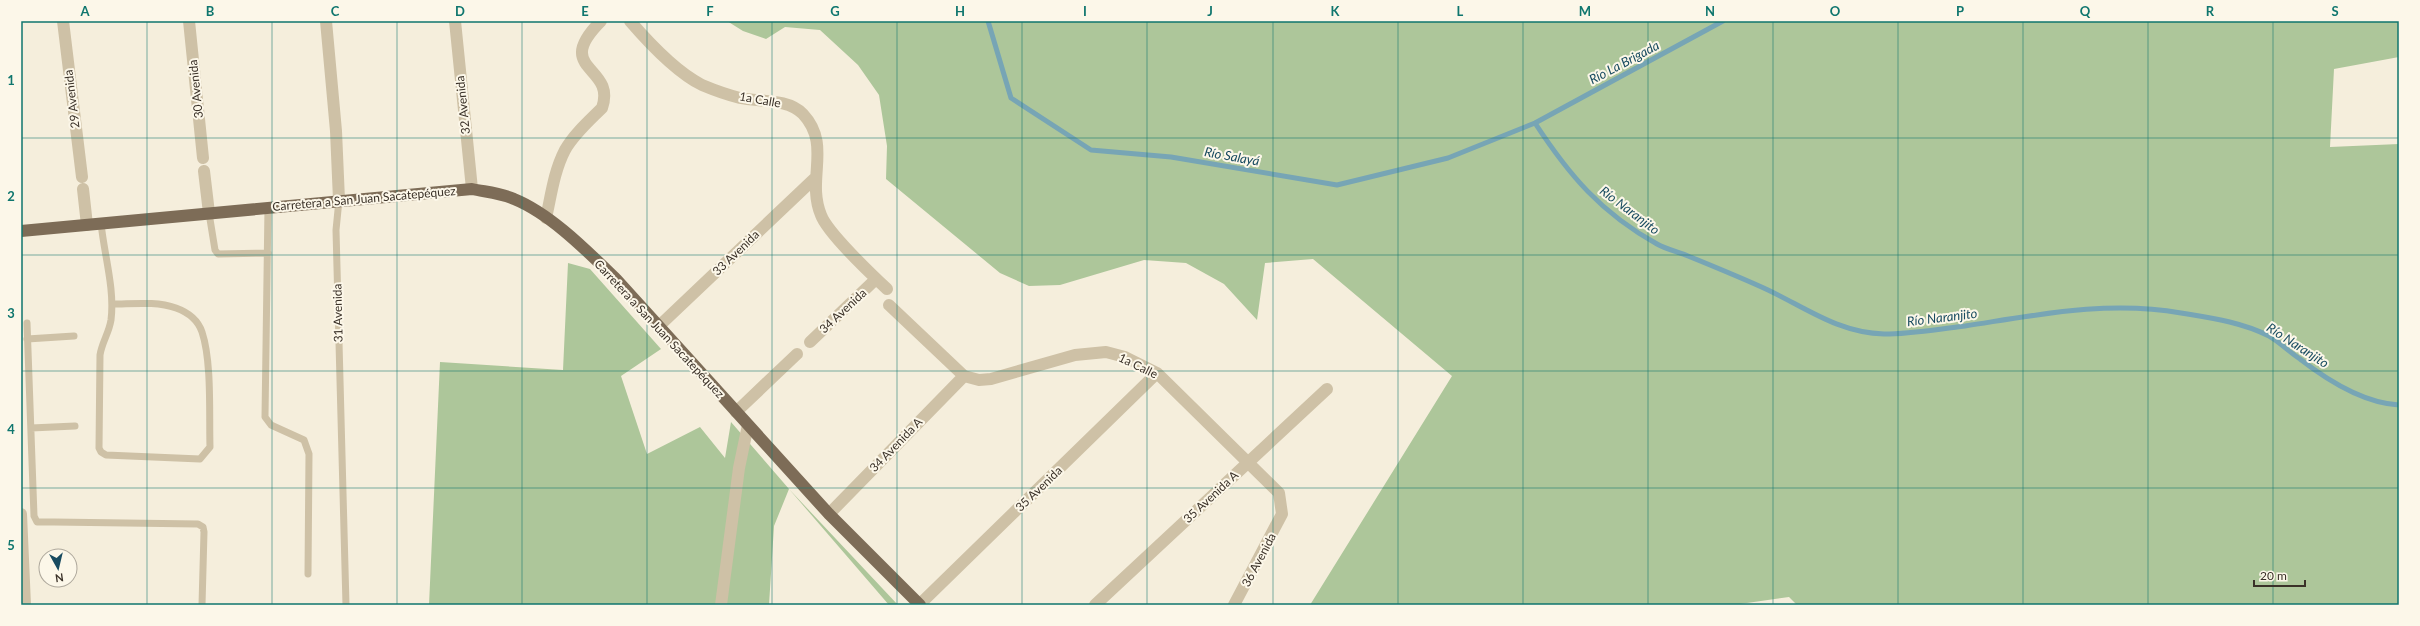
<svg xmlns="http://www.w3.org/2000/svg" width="2420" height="626" viewBox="0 0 2420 626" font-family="Lato,sans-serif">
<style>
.green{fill:#adc69a}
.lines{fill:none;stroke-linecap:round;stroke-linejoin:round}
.stream{stroke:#77a5b5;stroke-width:5}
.lane{stroke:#cec1a6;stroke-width:7}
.street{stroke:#cec1a6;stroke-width:12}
.primary{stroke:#7d6c57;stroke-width:12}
.grid{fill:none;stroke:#0f766e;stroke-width:1;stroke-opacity:0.55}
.labels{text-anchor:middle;stroke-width:4;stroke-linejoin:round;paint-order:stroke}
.street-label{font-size:12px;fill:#3a3128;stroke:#fcf7e9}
.water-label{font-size:13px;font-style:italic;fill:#184b60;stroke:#fcf7e9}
.neatline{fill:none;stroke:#0f766e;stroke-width:1.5}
.grid-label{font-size:13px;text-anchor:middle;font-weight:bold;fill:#0f766e}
</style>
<rect width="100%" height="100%" fill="#f5eedc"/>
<!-- green -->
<path class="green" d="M727,21H2399V57L2334,69L2330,147L2399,144V605H1797L1789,597L1733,605H1310L1452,376L1313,259L1265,263L1257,320L1224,284L1186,263L1144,260L1060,285L1029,286L1000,273L886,179L887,146L879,95L858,65L820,30L785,27L766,39L743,31Z
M568,263L590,269L661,349L621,376L647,454L700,427L725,458L731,422L789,489L898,605H889L789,489L774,526L769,605H429L440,362L563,370Z"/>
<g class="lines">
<!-- stream -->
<path class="stream" d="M988,21L1011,98L1091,150L1171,157L1337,185L1448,158L1535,123L1723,21
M1535,123C1569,175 1601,213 1657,244C1666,249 1678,252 1688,256C1715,267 1742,278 1768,290C1806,308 1839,333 1884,334C1911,334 1938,329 1965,326C2037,315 2108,300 2181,313C2211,318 2241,322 2269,336C2280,342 2289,352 2300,359C2327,380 2364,403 2399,405"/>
<!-- lane -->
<path class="lane" d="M339,200L336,230L346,605
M268,207L265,417L271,425L304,440L309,454L308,574
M209,213L215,250L218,254L268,253
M101,223C104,254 115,289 111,320C109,333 102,342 100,355L99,448L101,452L106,455L200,459L210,447C209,414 212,362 202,332C198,320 187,312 176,308C156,301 132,304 112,304
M27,323L34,516L37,522H54L198,524L203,527L204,532L202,605
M27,339L74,336
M31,428L75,426"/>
<!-- street -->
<path class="street" d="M63,21L82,177
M189,21L203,158
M326,21L336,131L339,200
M455,21L472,189
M630,21C649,43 676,72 702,85C714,90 728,95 740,98C759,102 788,98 803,114C832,145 806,179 821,215C827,232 872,275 887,289
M204,171L209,213
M83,189L87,225
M546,218C551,196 554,171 565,150C574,134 589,121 602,108C617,65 551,71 601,21
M889,305L964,376L979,380L991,379L1075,355L1106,352L1125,357L1157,373L1279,493L1282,514L1234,605
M658,327L815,178
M810,342L876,279
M736,412L797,354
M21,514L25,605
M829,514L964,376
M721,605L739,468L748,425
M919,605L1157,373
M1095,605L1327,389"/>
<!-- primary -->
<path class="primary" d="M21,231L472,189C486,192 501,193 514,199C551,214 588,252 616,279L829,514L920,605"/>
</g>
<!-- grid -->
<path class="grid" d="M147,21V605M272,21V605M397,21V605M522,21V605M647,21V605M772,21V605M897,21V605M1022,21V605M1147,21V605M1273,21V605M1398,21V605M1523,21V605M1648,21V605M1773,21V605M1898,21V605M2023,21V605M2148,21V605M2273,21V605M21,138H2399M21,255H2399M21,371H2399M21,488H2399"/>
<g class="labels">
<!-- street labels -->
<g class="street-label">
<text transform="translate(196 89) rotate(-96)" y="4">30 Avenida</text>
<text transform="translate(72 99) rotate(-97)" y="4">29 Avenida</text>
<text transform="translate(760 100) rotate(10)" y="4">1a Calle</text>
<text transform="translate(463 105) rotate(-96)" y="4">32 Avenida</text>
<text transform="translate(364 199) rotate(-5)" y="4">Carretera a San Juan Sacatepéquez</text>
<text transform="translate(736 253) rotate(-44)" y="4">33 Avenida</text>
<text transform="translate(843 311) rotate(-43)" y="4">34 Avenida</text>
<text transform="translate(338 313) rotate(-91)" y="4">31 Avenida</text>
<text transform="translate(659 329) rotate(47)" y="4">Carretera a San Juan Sacatepéquez</text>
<text transform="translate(1138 366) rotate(26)" y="4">1a Calle</text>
<text transform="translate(896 445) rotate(-46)" y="4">34 Avenida A</text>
<text transform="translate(1039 489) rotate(-44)" y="4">35 Avenida</text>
<text transform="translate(1211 497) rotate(-43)" y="4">35 Avenida A</text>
<text transform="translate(1259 560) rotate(-62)" y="4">36 Avenida</text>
</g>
<!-- water labels -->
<g class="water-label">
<text transform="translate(1624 62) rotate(-28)" y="5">Río La Brigada</text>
<text transform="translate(1232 156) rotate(10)" y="5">Río Salayá</text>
<text transform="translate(1630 210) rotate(37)" y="5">Río Naranjito</text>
<text transform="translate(1942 317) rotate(-7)" y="5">Río Naranjito</text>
<text transform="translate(2298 345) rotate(33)" y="5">Río Naranjito</text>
</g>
</g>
<!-- border -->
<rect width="2420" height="626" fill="none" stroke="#fcf7e9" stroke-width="44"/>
<!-- north arrow -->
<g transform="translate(58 568) rotate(172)"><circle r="19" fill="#fcf7e9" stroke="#aea89c"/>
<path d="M0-3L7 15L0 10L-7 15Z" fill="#184b60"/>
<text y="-6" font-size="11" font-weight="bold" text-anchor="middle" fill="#3a3128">N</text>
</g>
<!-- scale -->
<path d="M2254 580v6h51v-6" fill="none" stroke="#3a3128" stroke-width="2"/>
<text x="2260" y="580" font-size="12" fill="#3a3128" stroke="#fcf7e9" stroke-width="3" paint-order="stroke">20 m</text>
<rect x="22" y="22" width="2376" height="582" class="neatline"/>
<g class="grid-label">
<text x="85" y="16">A</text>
<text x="210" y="16">B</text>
<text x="335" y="16">C</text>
<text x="460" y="16">D</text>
<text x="585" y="16">E</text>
<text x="710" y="16">F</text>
<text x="835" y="16">G</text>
<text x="960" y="16">H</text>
<text x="1085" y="16">I</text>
<text x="1210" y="16">J</text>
<text x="1335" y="16">K</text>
<text x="1460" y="16">L</text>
<text x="1585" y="16">M</text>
<text x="1710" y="16">N</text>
<text x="1835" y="16">O</text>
<text x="1960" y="16">P</text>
<text x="2085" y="16">Q</text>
<text x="2210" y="16">R</text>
<text x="2335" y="16">S</text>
<text x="11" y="85">1</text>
<text x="11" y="201">2</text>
<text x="11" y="318">3</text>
<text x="11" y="434">4</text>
<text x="11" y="550">5</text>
</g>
</svg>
